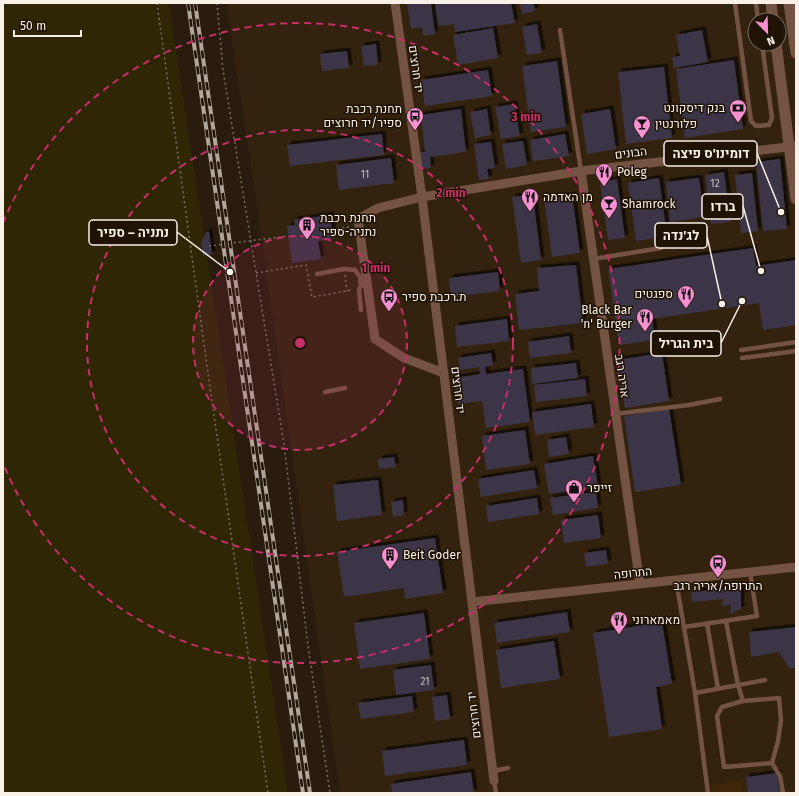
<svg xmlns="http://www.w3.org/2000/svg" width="799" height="796" viewBox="0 0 799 796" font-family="'Fira Sans',Heebo,sans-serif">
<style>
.built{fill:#33220e;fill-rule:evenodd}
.green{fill:#3f2608}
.sand{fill:#2e2605}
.building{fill:#3b3647;filter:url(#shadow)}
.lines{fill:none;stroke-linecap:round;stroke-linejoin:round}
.path{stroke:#7b7064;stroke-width:1.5;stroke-dasharray:2 3;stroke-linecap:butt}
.service{stroke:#745343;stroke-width:4.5}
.minor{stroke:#745343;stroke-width:9}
.tertiary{stroke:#745343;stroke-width:11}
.rail-casing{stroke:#b0a69b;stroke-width:4}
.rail{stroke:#1f1306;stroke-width:2.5;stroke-dasharray:8;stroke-linecap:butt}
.ring{fill:none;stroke:#c82e69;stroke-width:2;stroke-dasharray:7 5}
.labels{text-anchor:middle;stroke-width:3;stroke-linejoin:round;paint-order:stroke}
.number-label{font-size:10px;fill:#cac2bf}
.street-label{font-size:12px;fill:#f9f0e7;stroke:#1f1306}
.poi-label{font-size:12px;fill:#f9f0e7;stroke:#1f1306;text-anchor:start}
.centre{fill:#c82e69;stroke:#1f1306;stroke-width:2}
.ring-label{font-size:12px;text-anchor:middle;font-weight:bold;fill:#c82e69;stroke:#1f1306;stroke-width:3;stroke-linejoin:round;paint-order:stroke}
.leader{fill:none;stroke:#f9f0e7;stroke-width:1.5}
.callout-dot{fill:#f9f0e7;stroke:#1f1306;stroke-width:1.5}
.callout{fill:#1f1306;stroke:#f9f0e7;stroke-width:1.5}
.callout-label{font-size:13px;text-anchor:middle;font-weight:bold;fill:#f9f0e7}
</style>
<defs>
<filter id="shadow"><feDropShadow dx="3.5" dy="-3.5" stdDeviation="0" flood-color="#0009"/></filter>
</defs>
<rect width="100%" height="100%" fill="#291c0e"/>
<!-- built -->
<path class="built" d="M226,3H796V793H340L255,192ZM755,20H779V44H755Z"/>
<!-- green -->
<path class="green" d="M741,780L743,793H712L711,785Z"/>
<!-- sand -->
<path class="sand" d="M3,3H169L288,793H3Z"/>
<!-- building -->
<path class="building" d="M407,3H431L435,34L423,36L422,27L411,29Z
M435,3H511L515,23L455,32L454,24L438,26Z
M520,3H534L535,11L522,14Z
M537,24L542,53L527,55L522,27Z
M493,28L498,58L458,65L453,35Z
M702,30L708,62L674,68L672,57L680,56L676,35Z
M376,44L378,65L364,66L361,46Z
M347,51L349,68L322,71L320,54Z
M734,60L743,129L685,138L676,69Z
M557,61L566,127L531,132L522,66Z
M664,67L672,138L626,144L618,72Z
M488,70L492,96L425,106L421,80Z
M514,104L520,136L501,139L495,107Z
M461,109L466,152L430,157L431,168L421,169L419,152H425L421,115Z
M487,109L491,135L475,138L470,112Z
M610,109L616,149L587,154L581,114Z
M382,134L384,155L290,166L287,145Z
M565,134L569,156L533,161L530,140Z
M523,141L527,165L506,169L502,144Z
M491,142L495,168L487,169L489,179L479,180L474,144Z
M391,158L394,183L339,190L336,165Z
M780,159L787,229L763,231L756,162Z
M724,172L731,222L711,224L705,175Z
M752,173L758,231L741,233L735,175Z
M659,178L667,236L636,241L628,183Z
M699,178L704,217L670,222L666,182Z
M617,179L625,238L608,240L600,182Z
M533,195L541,260L521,263L512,197Z
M572,195L580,253L552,257L544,199Z
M330,215L333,239L318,241L321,259L292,263L287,226L295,225L294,220Z
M206,232H209L212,254L203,256L201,243Z
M753,248L756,266L796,260V325L763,330L759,303L652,319L655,340L619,345L608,269Z
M576,265L583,323L519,330L515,294L539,291L537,268Z
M498,272L500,291L451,297L449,278Z
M507,319L509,341L457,347L455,326Z
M569,336L571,353L530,358L528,342Z
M491,353L493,365L485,367L486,374L523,369L530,422L486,428L482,401L458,404L455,378L480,374L479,367L460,370L458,358Z
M662,353L669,401L625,408L617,360Z
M576,363L578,378L532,384L531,368Z
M585,379L587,396L536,402L534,385Z
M591,404L594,427L535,435L532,412Z
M669,409L681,485L635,492L624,416Z
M525,430L530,464L486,470L482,436Z
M566,437L569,454L549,457L547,440Z
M593,456L598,486L549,494L544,464Z
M394,457L396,467L379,469L378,459Z
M534,470L537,488L481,497L478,479Z
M378,480L382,515L337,521L333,485Z
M596,492L598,508L553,515L550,498Z
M537,498L539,514L488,522L486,506Z
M403,500L404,515L393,517L391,502Z
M598,515L601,538L564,543L561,520Z
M435,538L443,593L405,599L404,588L344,597L337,552Z
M606,550L608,564L586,567L584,553Z
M741,587V609L730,614L731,605L722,606L723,599L692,602L691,592Z
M567,612L570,632L497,643L494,623Z
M424,613L430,659L360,669L354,623Z
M662,622L672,684L656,687L662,729L609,737L593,633Z
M796,627V667L790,669L779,652L751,657L749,632Z
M554,641L560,679L501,688L496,650Z
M431,665L434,690L396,695L393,670Z
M447,695L450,719L435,721L432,697Z
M412,696L414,712L361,719L358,703Z
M464,740L467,765L385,776L382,751Z
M471,772L474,793H392L391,784Z
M777,773L780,793H748L746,777Z"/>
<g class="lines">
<!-- path -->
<path class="path" d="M157,3L207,366L268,793
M217,3L223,70L284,444L308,646L330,793
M332,229L350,227
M209,246L288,236
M256,273L306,265L312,297L352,290
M345,275L347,291"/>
<!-- service -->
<path class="service" d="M735,3L751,121L756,126L769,125L772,118L762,44
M756,3L758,20
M560,30L581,171
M593,259L661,248
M317,274L344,269L355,270L360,277L361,286L359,289L361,310
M741,350L796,342
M742,358L796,351
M325,392L345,388
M615,414L689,405L720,399
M676,580L695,693L708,793
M726,621L738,685L743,701
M707,623L718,689
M684,627L757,616L750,572
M695,693L765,680
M779,698L781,720L778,741L772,763L724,767L717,716L722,707L743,701Z
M772,763L780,776L783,793
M493,771L508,768
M494,781L496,793"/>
<!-- minor -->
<path class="minor" d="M395,3L422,197L494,781
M581,171L640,584
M444,373L404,358L375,339L358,219L378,208L422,197L581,171L796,146
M472,602L796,567"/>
<!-- tertiary -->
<path class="tertiary" d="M771,3L773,20
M789,3L796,53
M776,44L796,199"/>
<!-- rail casing -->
<g class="rail-casing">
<path id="rail" d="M188,3L303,793
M195,3L310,793"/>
</g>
<!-- rail -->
<use href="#rail" class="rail"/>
</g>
<!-- distance rings -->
<circle cx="300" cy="343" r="107" fill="#c82e69" fill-opacity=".12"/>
<g class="ring">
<circle cx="300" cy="343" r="107"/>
<circle cx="300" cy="343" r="213"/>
<path d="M3 223A320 320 0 1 1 3 463"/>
</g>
<!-- icons -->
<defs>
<g id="bank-pin" transform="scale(0.9)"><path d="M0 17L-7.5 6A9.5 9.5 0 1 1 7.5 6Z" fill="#f590d1" stroke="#1f1306"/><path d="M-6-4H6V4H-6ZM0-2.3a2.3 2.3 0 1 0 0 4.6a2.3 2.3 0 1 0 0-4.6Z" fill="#111"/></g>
<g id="bus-pin" transform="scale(0.9)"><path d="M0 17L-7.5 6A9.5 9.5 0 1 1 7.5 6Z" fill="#f590d1" stroke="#1f1306"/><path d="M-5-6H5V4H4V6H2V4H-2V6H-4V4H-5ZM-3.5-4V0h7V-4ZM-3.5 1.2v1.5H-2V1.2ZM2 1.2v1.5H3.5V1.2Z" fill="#111"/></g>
<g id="bar-pin" transform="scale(0.9)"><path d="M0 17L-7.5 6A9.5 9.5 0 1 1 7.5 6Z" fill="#f590d1" stroke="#1f1306"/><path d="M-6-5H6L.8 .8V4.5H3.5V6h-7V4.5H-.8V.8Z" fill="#111"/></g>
<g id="restaurant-pin" transform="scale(0.9)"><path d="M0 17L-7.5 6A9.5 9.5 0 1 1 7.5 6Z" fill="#f590d1" stroke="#1f1306"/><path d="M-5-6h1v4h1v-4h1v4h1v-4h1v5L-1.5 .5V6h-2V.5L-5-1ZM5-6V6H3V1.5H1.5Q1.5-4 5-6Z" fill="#111"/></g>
<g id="building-pin" transform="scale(0.9)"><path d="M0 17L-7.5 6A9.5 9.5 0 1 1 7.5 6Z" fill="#f590d1" stroke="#1f1306"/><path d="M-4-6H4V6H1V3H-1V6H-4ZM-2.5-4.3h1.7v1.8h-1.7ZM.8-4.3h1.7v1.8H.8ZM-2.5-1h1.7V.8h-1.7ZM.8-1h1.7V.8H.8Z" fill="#111"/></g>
<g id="shop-pin" transform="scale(0.9)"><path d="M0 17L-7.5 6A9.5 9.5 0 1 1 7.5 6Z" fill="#f590d1" stroke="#1f1306"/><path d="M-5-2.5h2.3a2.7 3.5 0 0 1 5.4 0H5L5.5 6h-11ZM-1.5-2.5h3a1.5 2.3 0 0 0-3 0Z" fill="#111"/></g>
</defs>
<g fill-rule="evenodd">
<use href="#bank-pin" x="738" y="108"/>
<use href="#bus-pin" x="415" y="116"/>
<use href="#bar-pin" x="642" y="124"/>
<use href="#restaurant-pin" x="604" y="172"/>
<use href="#restaurant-pin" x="530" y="197"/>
<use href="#bar-pin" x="609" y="204"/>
<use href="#building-pin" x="307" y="225"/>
<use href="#restaurant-pin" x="686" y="294"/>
<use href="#bus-pin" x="389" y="297"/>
<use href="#restaurant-pin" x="645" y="317"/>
<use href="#shop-pin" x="574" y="488"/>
<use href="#building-pin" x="390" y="555"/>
<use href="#bus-pin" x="718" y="563"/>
<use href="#restaurant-pin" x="619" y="620"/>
</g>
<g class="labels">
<!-- number labels -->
<g class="number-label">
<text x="365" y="178">11</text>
<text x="715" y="187">12</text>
<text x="425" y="685">21</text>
</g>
<!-- street labels -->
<g class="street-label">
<text transform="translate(416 69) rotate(82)" y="4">יד חרוצים</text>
<text transform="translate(631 153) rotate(-7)" y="4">הבונים</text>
<text transform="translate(622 376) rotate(82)" y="4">אריה רגב</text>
<text transform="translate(458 390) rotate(83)" y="4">יד חרוצים</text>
<text transform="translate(633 573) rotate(-6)" y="4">התרופה</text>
<text transform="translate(474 715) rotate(-97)" y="4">יד חרוצים</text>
</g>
<!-- poi labels -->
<g class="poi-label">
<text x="725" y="112" text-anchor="end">בנק דיסקונט</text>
<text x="402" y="113" text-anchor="end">תחנת רכבת<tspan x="402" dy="14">ספיר/יד חרוצים</tspan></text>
<text x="655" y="128">פלורנטין</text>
<text x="617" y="176">Poleg</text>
<text x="543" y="201">מן האדמה</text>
<text x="622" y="208">Shamrock</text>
<text x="320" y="222">תחנת רכבת<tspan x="320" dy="14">נתניה-ספיר</tspan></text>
<text x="673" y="298" text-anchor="end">ספגטים</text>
<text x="402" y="301">ת.רכבת ספיר</text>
<text x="632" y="314" text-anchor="end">Black Bar<tspan x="632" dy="14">'n' Burger</tspan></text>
<text x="587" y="492">זייפר</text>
<text x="403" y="559">Beit Goder</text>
<text x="718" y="590" text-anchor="middle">התרופה/אריה רגב</text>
<text x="632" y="624">מאמארוני</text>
</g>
</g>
<circle cx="300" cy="343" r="6" class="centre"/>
<g class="ring-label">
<text x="526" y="121">3 min</text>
<text x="451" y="197">2 min</text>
<text x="376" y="272">1 min</text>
</g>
<!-- callouts -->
<path class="leader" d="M781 212L757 153M761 271L743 206M230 272L177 232M722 304L707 236M742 301L721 343"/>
<g class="callout-dot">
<circle cx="781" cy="212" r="4"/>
<circle cx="761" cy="271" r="4"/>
<circle cx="230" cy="272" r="4"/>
<circle cx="722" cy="304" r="4"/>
<circle cx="742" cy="301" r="4"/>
</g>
<g class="callout">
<rect x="664" y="141" width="93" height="25" rx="4"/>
<rect x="702" y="194" width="41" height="25" rx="4"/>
<rect x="89" y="220" width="88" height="25" rx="4"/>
<rect x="655" y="223" width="52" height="25" rx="4"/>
<rect x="651" y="331" width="70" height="25" rx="4"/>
</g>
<g class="callout-label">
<text x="711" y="158">דומינו'ס פיצה</text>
<text x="723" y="211">ברדו</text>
<text x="133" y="237">נתניה – ספיר</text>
<text x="681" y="240">לג'נדה</text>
<text x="686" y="348">בית הגריל</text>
</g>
<!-- border -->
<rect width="799" height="796" fill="none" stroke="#f9f0e7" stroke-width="8"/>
<!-- north arrow -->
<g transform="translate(767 32) rotate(157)"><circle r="19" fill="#1f1306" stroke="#766b60"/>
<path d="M0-3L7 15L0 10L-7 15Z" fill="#f590d1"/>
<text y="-6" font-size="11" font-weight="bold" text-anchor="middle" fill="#f9f0e7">N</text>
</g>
<!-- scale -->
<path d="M14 30v6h67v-6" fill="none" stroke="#f9f0e7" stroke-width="2"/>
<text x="20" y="30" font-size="12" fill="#f9f0e7" stroke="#1f1306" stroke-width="3" paint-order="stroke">50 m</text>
</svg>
